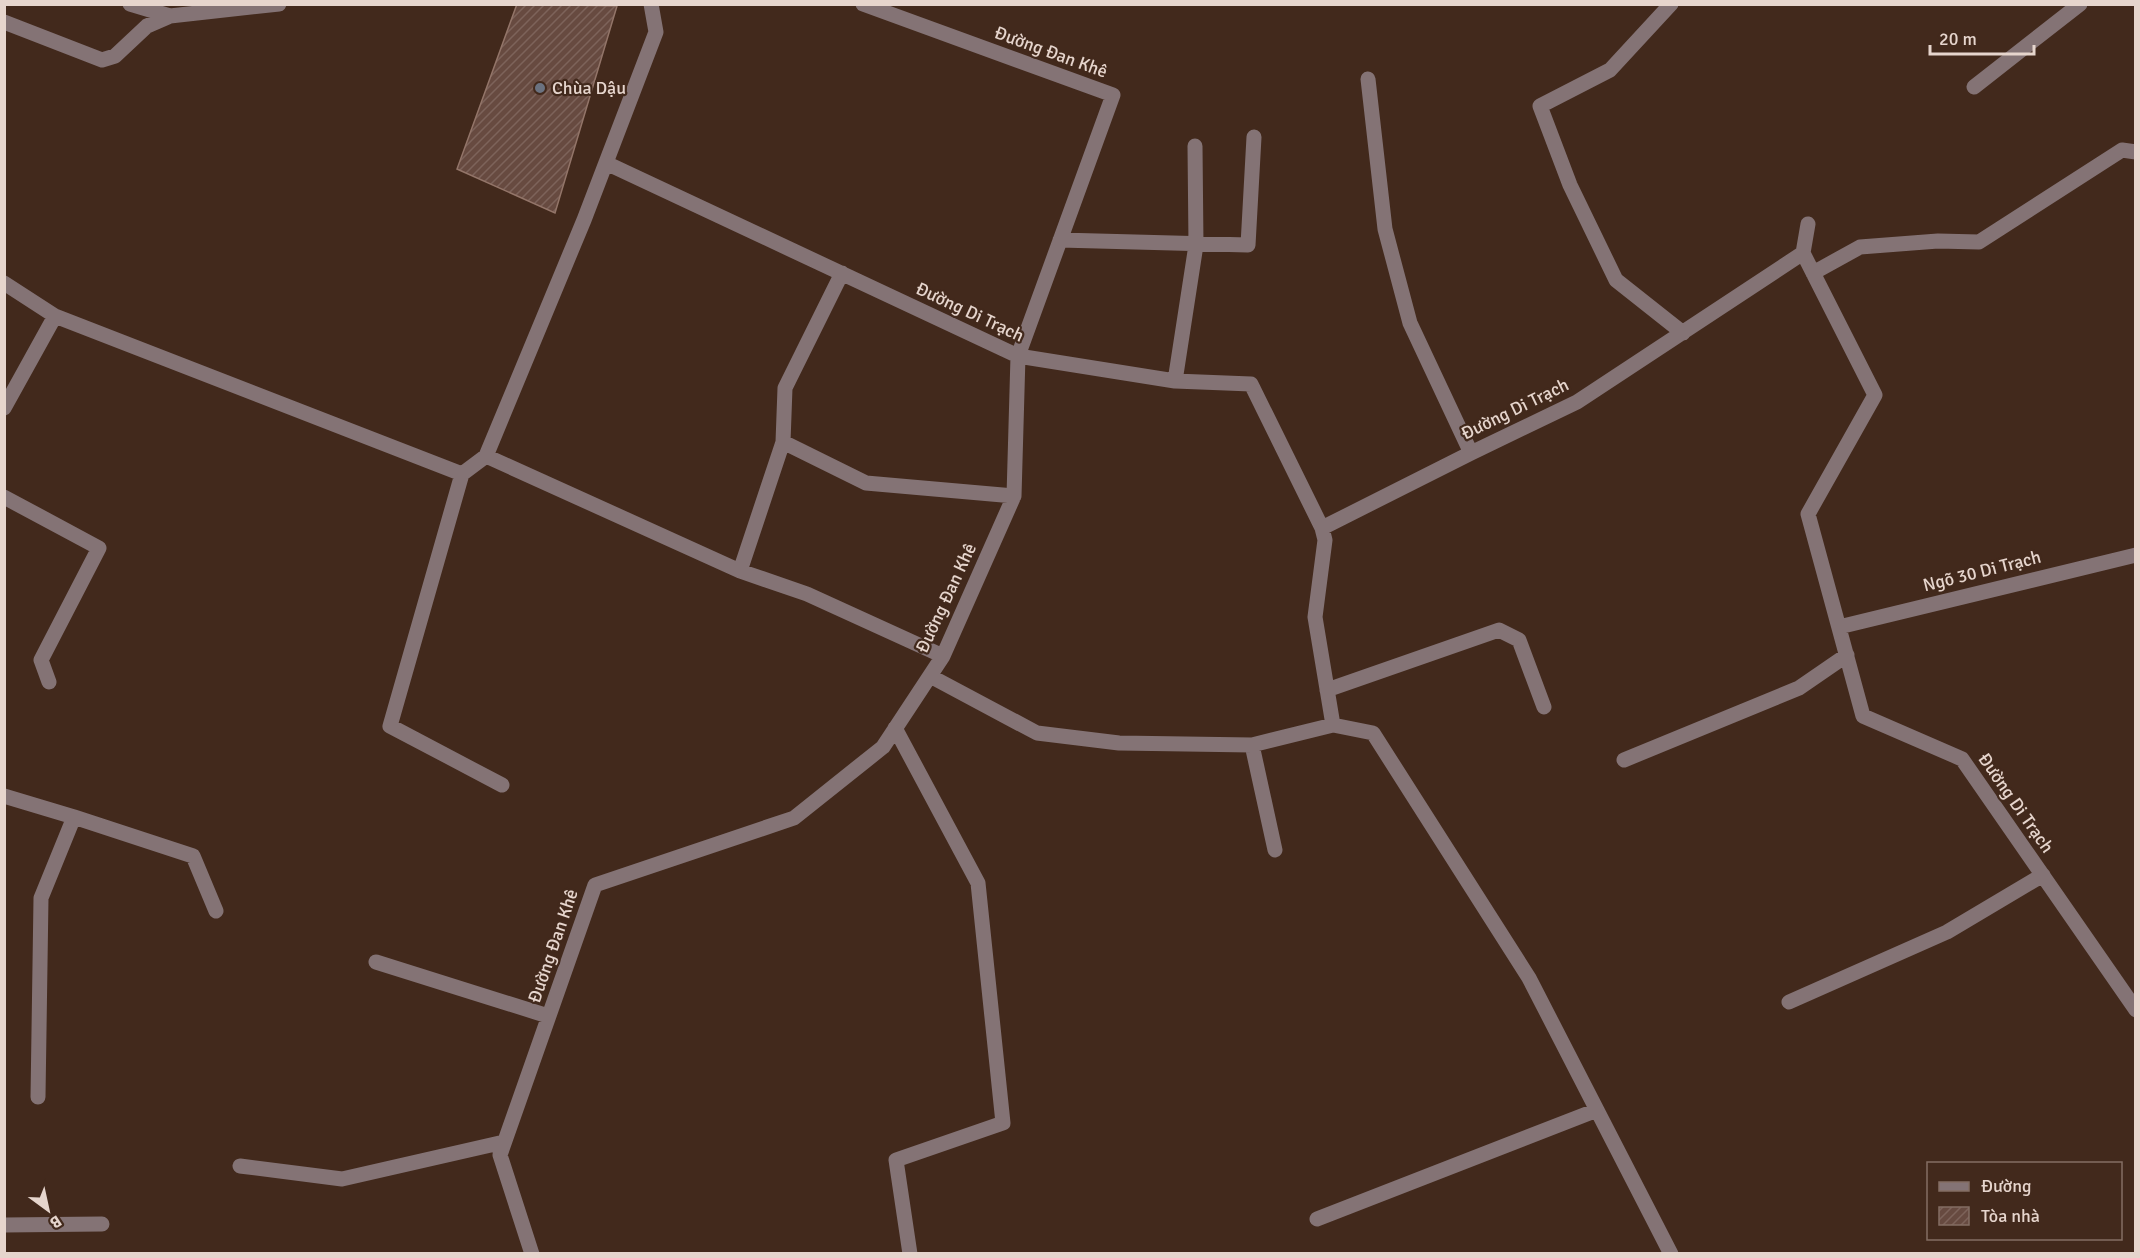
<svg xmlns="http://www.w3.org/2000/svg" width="2140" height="1258" viewBox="0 0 2140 1258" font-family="Signika,sans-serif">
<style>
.building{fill:url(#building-hatch);stroke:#937569;stroke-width:1.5}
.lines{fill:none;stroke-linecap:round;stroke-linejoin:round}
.minor{stroke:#847375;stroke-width:15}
.worship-dot{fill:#6b7280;stroke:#42291c;stroke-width:2}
.labels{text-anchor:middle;stroke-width:4.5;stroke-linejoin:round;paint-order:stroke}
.street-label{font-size:18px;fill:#e6d5cd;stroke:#42291c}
.poi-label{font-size:18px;fill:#e6d5cd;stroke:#42291c;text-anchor:start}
</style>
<defs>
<pattern id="building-hatch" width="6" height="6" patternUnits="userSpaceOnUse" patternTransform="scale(1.5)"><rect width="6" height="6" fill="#674a40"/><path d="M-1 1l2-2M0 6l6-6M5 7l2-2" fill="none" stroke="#7d635a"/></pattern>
</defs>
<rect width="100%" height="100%" fill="#42291c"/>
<!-- building -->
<path class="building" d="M517,4L617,6L555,213L457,169Z"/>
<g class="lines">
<!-- minor -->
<path class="minor" d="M130,4L170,16
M1671,4L1610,70L1540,106L1570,185L1616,280L1683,333
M4,22L102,60L115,56L147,26L170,16L279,4
M1368,79L1385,229L1410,323L1471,453
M1974,87L2080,4
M606,163L1018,356L1175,381L1251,384L1322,528L1325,540L1315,617L1333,725L1252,745L1119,743L1037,733L930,676
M1060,240L1248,245L1254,137
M1803,253L1875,395L1808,514L1863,716L1962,759L2136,1010
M1803,253L1808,224
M842,273L785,388L783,442L866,483L1014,496
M1813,273L1860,247L1938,241L1979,242L2122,150L2136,152
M4,283L55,316L462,474L486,456L740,571L807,594L943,656
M1175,381L1196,245L1195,146
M4,408L55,316
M486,456L584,220L656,32L651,4
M462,474L390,726L502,785
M4,497L99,548L41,660L49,682
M1322,528L1471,453L1577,402L1803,253
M740,571L783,442
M1839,627L2136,555
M1327,690L1499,630L1519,640L1544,707
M1333,725L1373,733L1529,978L1671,1254
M895,728L978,883L1003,1123L896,1160L910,1254
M1252,745L1275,850
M1624,760L1799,688L1847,655
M4,796L74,817L41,898L38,1097
M74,817L193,856L216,911
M376,962L548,1016
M1789,1002L1947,932L2043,875
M240,1166L342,1179L504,1142
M1317,1219L1597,1110
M4,1225L102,1224
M532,1254L500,1155L595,885L794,818L883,747L943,656L1014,496L1018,356L1113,95L863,4"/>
</g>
<!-- markers -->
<circle class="worship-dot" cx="540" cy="88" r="6"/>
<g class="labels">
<!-- street labels -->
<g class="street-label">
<text transform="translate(1051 52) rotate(20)" y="6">Đường Đan Khê</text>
<text transform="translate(970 312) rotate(25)" y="6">Đường Di Trạch</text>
<text transform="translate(1515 409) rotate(-26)" y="6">Đường Di Trạch</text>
<text transform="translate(1982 571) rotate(-14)" y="6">Ngõ 30 Di Trạch</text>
<text transform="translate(946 598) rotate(-65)" y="6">Đường Đan Khê</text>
<text transform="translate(2016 803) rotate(55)" y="6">Đường Di Trạch</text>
<text transform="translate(553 946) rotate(-71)" y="6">Đường Đan Khê</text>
</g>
<!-- poi labels -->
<g class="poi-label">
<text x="552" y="94">Chùa Dậu</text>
</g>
</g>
<!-- border -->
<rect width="2140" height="1258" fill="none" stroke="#e6d5cd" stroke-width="12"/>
<!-- legend -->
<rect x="1927" y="1162" width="195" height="78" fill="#42291c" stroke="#846e63" stroke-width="1.5"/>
<rect x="1939" y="1182" width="30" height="9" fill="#847375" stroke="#846e63" stroke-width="1.5"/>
<text x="1981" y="1192" font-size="18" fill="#e6d5cd">Đường</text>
<rect x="1939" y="1207" width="30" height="18" fill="url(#building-hatch)" stroke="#846e63" stroke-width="1.5"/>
<text x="1981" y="1222" font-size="18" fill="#e6d5cd">Tòa nhà</text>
<!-- north arrow -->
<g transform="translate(48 1210) rotate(147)" stroke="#42291c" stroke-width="4.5" paint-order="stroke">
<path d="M0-4.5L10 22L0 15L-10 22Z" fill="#e6d5cd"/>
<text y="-9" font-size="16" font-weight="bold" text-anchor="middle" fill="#e6d5cd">B</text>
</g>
<!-- scale -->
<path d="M1930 45v9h104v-9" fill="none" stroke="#e6d5cd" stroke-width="3"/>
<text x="1939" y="45" font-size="18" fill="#e6d5cd" stroke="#42291c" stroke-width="4.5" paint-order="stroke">20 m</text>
</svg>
